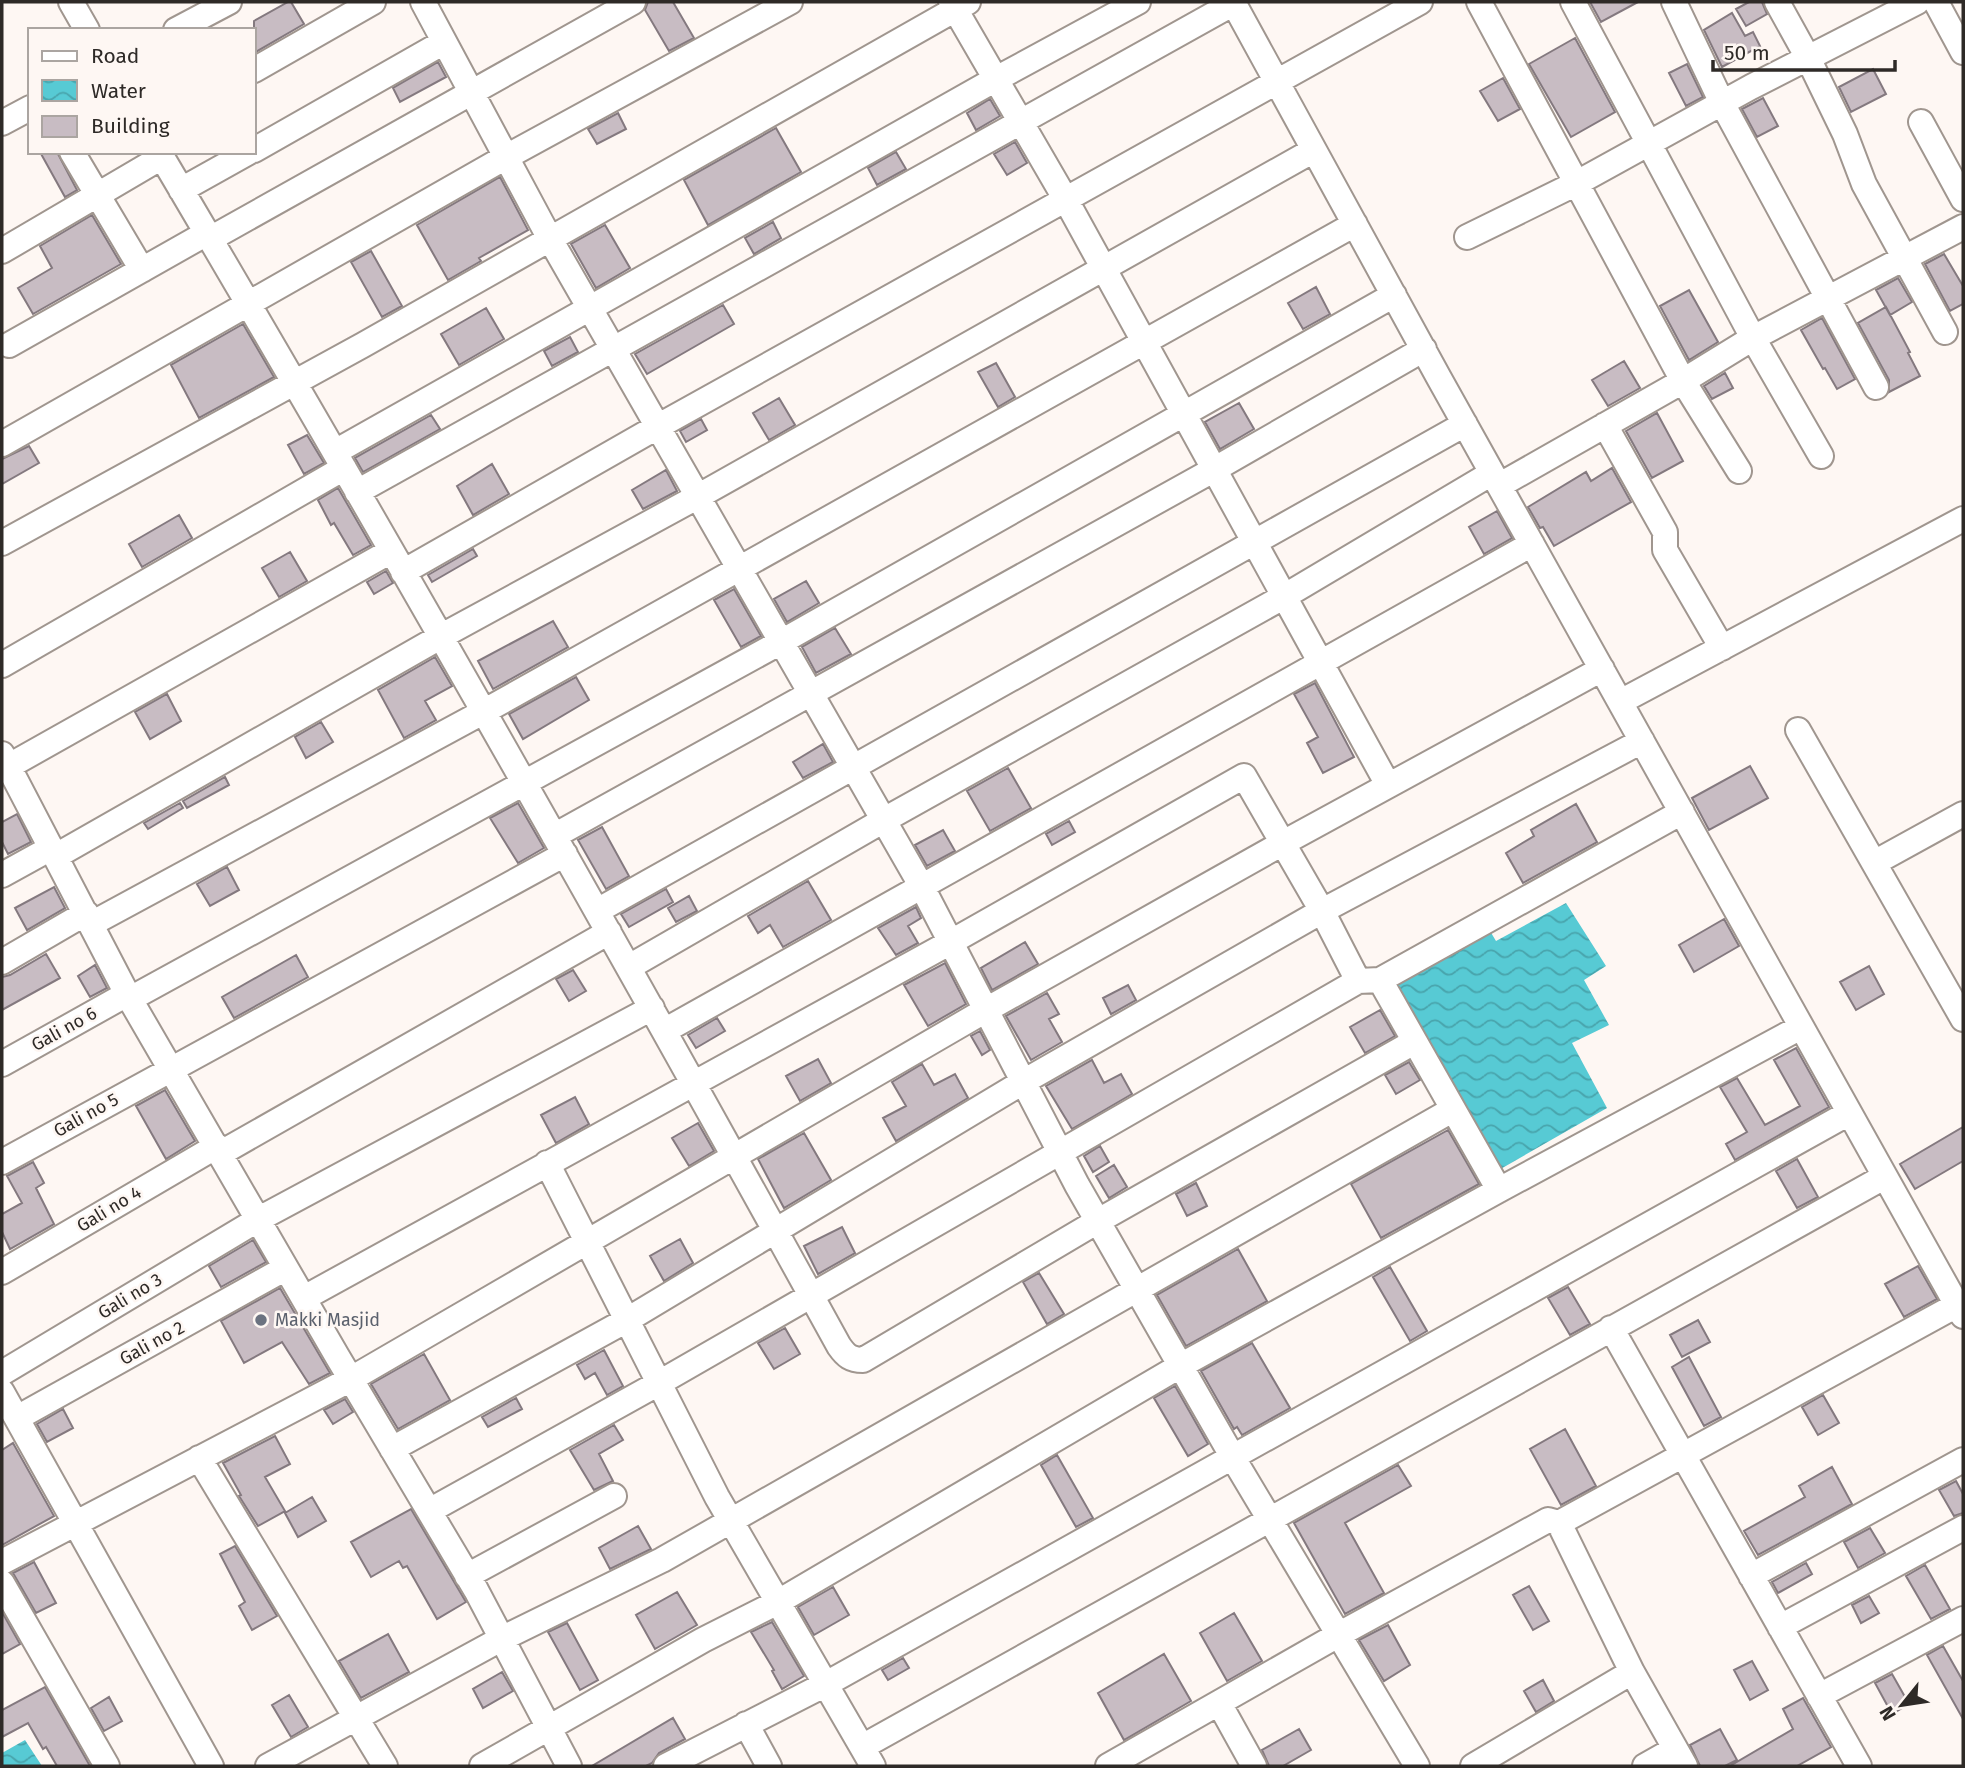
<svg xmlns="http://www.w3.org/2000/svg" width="1965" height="1768" viewBox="0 0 1965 1768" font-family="'Fira Sans',sans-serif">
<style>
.water{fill:url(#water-waves)}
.building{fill:#c8bcc3;stroke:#84797f;stroke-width:2}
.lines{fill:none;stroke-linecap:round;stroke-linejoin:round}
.street-casing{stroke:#a0968f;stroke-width:28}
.street{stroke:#fff;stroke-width:24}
.worship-dot{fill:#6b7280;stroke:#fef7f3;stroke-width:2.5}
.labels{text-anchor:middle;stroke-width:5;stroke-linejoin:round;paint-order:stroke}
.street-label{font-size:18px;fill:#2e2a27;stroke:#fef7f3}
.worship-label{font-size:18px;fill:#5b616d;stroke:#fef7f3;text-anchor:start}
</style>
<defs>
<pattern id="water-waves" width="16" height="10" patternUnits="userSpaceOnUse" patternTransform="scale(1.75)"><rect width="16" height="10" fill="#57cad4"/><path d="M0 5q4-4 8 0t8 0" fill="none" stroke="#48a4ac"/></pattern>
</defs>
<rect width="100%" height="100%" fill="#fef7f3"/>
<!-- water -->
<path class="water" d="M1566,903L1606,966L1584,980L1609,1025L1572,1043L1607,1108L1490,1175L1382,984L1487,926L1496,941Z
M25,1740L42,1766H2V1753Z"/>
<!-- building -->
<path class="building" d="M288,2H291L304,24L254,53V21Z
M648,2H673L694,38L669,51L645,10Z
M1590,2H1638L1601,22Z
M1749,2H1762L1767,14L1746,26L1736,9Z
M1732,13L1745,36L1753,32L1760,46L1722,67L1704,30Z
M1575,38L1615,112L1571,137L1529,64Z
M438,62L446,77L400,102L393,88Z
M1687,64L1703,97L1686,106L1669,73Z
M1873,69L1886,94L1851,112L1839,87Z
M1503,78L1520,109L1498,121L1480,91Z
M1763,98L1778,126L1757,137L1742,109Z
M990,99L1000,116L976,130L967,113Z
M618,113L626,129L597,144L588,129Z
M776,128L801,172L708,225L684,180Z
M1015,142L1027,163L1007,175L994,154Z
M40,152H57L77,190L65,197Z
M896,152L906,169L877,185L868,168Z
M500,177L528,230L479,258L481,261L448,280L417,225Z
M92,215L121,264L33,314L18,288L52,268L40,246Z
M773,222L781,238L754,254L745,238Z
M605,225L630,268L596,288L571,244Z
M371,251L402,306L382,317L351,262Z
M1944,254L1963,286V304L1950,311L1925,264Z
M1898,278L1912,302L1890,315L1876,290Z
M1316,287L1330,314L1303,329L1288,303Z
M1689,290L1718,342L1689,360L1660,306Z
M723,305L734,324L647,374L635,354Z
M1886,307L1910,352L1908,353L1920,376L1889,392V380L1858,323Z
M486,308L504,339L459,365L441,334Z
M1822,318L1855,379L1837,389L1825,368L1823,369L1801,330Z
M243,324L274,377L199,418L171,365Z
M570,337L578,352L552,366L544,351Z
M1624,361L1640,388L1608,406L1592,380Z
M996,363L1015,397L998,407L978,372Z
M1725,373L1733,388L1712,399L1704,386Z
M779,398L795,425L769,440L753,413Z
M1239,403L1254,429L1220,449L1205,422Z
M1657,413L1683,461L1652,478L1626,431Z
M431,415L440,429L363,472L355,458Z
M701,419L707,430L686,442L680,431Z
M307,435L324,463L304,474L288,445Z
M29,446L39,463L2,484V459Z
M492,464L509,494L473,515L457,486Z
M1612,468L1631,502L1554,546L1543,527L1540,528L1528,507L1586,472L1591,481Z
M666,470L677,491L643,509L632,490Z
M338,488L371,545L353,555L334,523L331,525L318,500Z
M1497,511L1512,538L1484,554L1469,527Z
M179,515L192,538L142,567L129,544Z
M473,549L477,556L432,582L428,575Z
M290,552L307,581L279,597L262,568Z
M386,571L393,583L374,594L367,582Z
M806,581L819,603L787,622L774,599Z
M734,589L761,636L741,647L714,600Z
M553,621L568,647L493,689L478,661Z
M835,628L851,654L816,673L802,647Z
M435,657L452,686L425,701L436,720L404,738L378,690Z
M576,677L589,700L523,739L509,714Z
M1315,683L1354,757L1323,773L1307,743L1318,737L1294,694Z
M167,694L181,721L150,739L135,712Z
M321,722L333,742L306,758L295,737Z
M823,744L833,762L803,778L793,762Z
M1750,766L1768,798L1709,830L1692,798Z
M1008,768L1031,808L990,831L967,791Z
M225,777L229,785L187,808L183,801Z
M180,803L183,808L148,829L144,823Z
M518,803L544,848L518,863L490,818Z
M1576,804L1597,842L1523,883L1506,853L1534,836L1531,830Z
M17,814L31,842L8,854L2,842V822Z
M1069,821L1075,832L1052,845L1046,834Z
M602,827L629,876L606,889L578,840Z
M943,830L955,851L927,866L915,845Z
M227,867L239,890L210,906L197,884Z
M808,881L831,920L783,947L770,925L758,933L748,916Z
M54,887L65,908L27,930L15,908Z
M666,889L673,902L629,927L621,914Z
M689,896L697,911L676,922L668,908Z
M916,907L921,918L908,926L918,943L896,955L878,928Z
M1724,919L1739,946L1694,972L1679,945Z
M1025,942L1038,964L992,990L981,968Z
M46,954L60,978L2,1010V977L10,975Z
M296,955L308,977L234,1018L222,997Z
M945,963L966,1004L928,1026L904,985Z
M95,965L107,988L90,997L78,976Z
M1869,966L1884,994L1856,1010L1840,982Z
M573,970L586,991L569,1001L556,979Z
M1128,985L1136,1000L1111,1014L1103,998Z
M1047,993L1059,1014L1049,1019L1062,1042L1031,1060L1006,1016Z
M1380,1010L1395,1036L1365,1053L1350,1027Z
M717,1018L725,1031L696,1048L688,1035Z
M980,1031L990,1050L982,1055L971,1036Z
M1796,1048L1829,1107L1735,1160L1726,1144L1747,1132L1720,1087L1737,1078L1765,1125L1800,1106L1774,1060Z
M818,1059L831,1083L800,1101L786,1076Z
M1092,1060L1104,1083L1121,1074L1132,1094L1072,1129L1046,1086Z
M1409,1062L1420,1080L1396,1094L1385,1075Z
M922,1064L934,1085L955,1074L968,1098L896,1141L883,1118L906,1106L892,1082Z
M165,1090L195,1141L166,1159L136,1106Z
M575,1097L589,1124L556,1143L541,1115Z
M698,1123L714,1151L689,1166L672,1138Z
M1963,1127V1161L1915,1189L1900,1164Z
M1448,1130L1479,1184L1381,1238L1351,1184Z
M804,1133L831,1180L784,1208L758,1159Z
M1100,1146L1109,1162L1093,1172L1084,1156Z
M1797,1159L1818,1197L1797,1208L1776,1171Z
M33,1162L44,1183L36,1188L54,1224L10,1249L2,1232V1214L22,1203L7,1176Z
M1114,1165L1127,1187L1109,1198L1096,1176Z
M1196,1183L1207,1206L1187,1216L1176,1194Z
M842,1227L855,1253L818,1274L804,1246Z
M680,1239L693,1263L664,1281L650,1256Z
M253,1240L266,1262L221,1287L209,1266Z
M1238,1249L1267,1301L1186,1346L1157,1295Z
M1918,1266L1937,1299L1904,1317L1885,1284Z
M1390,1267L1427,1331L1410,1341L1373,1277Z
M1039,1273L1064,1314L1047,1324L1023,1282Z
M1568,1287L1590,1324L1570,1335L1548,1298Z
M280,1288L330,1373L309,1384L282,1342L244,1363L221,1321Z
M1698,1320L1710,1342L1682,1357L1670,1335Z
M785,1328L800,1354L774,1369L758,1343Z
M1252,1343L1290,1408L1242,1435L1237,1427L1234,1429L1201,1371Z
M604,1350L623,1386L607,1395L595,1373L585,1379L577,1365Z
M424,1354L450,1400L398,1429L371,1384Z
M1689,1357L1721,1417L1704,1426L1672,1367Z
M1175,1386L1208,1444L1188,1456L1154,1398Z
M1823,1395L1839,1423L1818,1435L1802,1407Z
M516,1398L522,1409L488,1427L482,1417Z
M345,1399L353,1412L333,1424L324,1410Z
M63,1409L73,1428L47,1442L37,1424Z
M614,1425L623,1440L599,1454L613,1481L594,1490L570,1450Z
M1565,1429L1596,1486L1561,1505L1530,1449Z
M275,1436L290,1464L265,1477L285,1511L258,1526L239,1496L241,1495L223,1463Z
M13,1443L54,1516L2,1545V1450Z
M1057,1455L1093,1518L1076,1527L1041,1465Z
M1398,1465L1411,1486L1345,1523L1384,1593L1345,1614L1294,1523Z
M1832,1467L1852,1504L1758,1555L1744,1531L1805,1497L1799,1486Z
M1956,1481L1963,1494V1513L1954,1516L1939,1490Z
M312,1497L326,1521L298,1537L285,1513Z
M411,1509L466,1602L437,1619L407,1566L403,1568L399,1561L371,1577L351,1542Z
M638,1526L651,1549L610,1569L599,1548Z
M1870,1528L1885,1553L1858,1568L1844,1542Z
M235,1546L277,1616L252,1630L239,1606L245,1602L220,1554Z
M34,1562L56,1603L36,1613L13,1573Z
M1806,1563L1812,1574L1778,1593L1772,1582Z
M1925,1565L1950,1609L1931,1619L1906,1576Z
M1529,1586L1549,1621L1533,1630L1513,1595Z
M833,1587L849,1615L814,1635L798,1607Z
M677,1592L697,1625L655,1649L636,1615Z
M1869,1596L1879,1613L1861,1623L1852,1605Z
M2,1612L20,1644L2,1654Z
M1234,1613L1262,1661L1227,1681L1200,1633Z
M772,1622L804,1676L782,1689L772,1671L774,1670L751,1632Z
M567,1623L598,1680L580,1690L548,1632Z
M1388,1625L1410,1665L1384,1681L1359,1640Z
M388,1634L409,1672L361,1698L339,1661Z
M1943,1646L1963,1681V1719L1927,1655Z
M1164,1654L1191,1701L1124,1740L1098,1693Z
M903,1658L909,1668L888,1680L882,1670Z
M1752,1661L1768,1690L1750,1700L1734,1670Z
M502,1672L513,1691L483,1708L473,1689Z
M1892,1674L1909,1704L1892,1714L1875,1683Z
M1543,1680L1554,1701L1536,1712L1524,1691Z
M45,1687L90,1766H57L46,1747L43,1749L28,1723L2,1737V1710Z
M289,1695L308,1727L291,1737L272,1705Z
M109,1697L122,1721L104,1731L91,1708Z
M1803,1698L1831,1747L1797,1766H1730L1793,1729L1783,1709Z
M673,1718L685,1739L659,1753L652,1763L646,1766H592Z
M1299,1729L1311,1750L1283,1766H1269L1262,1750Z
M1720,1729L1737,1760L1725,1766H1700L1690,1745Z"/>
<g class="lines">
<!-- street casing -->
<g class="street-casing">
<path id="street" d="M71,2L87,30
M423,2L550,239L922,887L1077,1185L1239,1468L1417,1766
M951,2L1066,200L1388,785
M1233,2L1439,378L1963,1316
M1479,2L1683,381L1739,471
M1573,2L1753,338L1821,456
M1674,2L1722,103L1876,387
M1777,2L1808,58L1845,134L1864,184L1945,332
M1936,2L1963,52
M176,30L229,2
M254,70L373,2
M1921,122L1963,199
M2,123L30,108
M254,150L444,42
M72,152L142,270
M159,152C392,546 618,945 839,1346C846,1356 851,1360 863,1360L1098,1221L1414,1042
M181,190L249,152
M1467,237L1577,183L1751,87L1917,2
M210,239L633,2
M2,251L162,157
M9,345L207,233
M1605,425L1665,532V550L1722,648
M2,444L506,157L790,2
M335,452L996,79L1138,2
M1500,485L1683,381L1753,338L1963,227
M357,492L1234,3
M2,543L363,345L968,2
M403,572L657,427L1420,2
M2,665L344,468
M1620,702L1963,519
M1798,730L1963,1019
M2,754L127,994L337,1356L476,1590L569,1766
M2,770L391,551
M554,836L1215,469L1424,349
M56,856L440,637L697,497L1314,150
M1874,863L1963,814
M2,875L51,848
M597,911L1465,424
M91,924L483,712L1355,224
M2,962L86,913
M629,967L884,820L1285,596L1492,473
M1380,980L1682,812
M130,999L781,642L1394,295
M664,1031L1532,544
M2,1064L127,994
M221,1153L609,932
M2,1162L565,854
M547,1163L717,1497L873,1766
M2,1272L217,1146
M304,1298L951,942L1244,776L1322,911L1358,981L1380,980L1499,1190
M1611,1328L1859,1766
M2,1373L259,1219L652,1008
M2,1392L211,1766
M17,1418L286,1268
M392,1449L627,1320L1023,1082L1322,911L1642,741
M199,1458L385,1766
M429,1511L659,1383L1358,981
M1559,1523L1957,1305
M2,1562L351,1379L986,1010L1283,843L1602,669
M467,1576L614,1496
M1751,1576L1963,1460
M2,1583L107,1766
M1780,1627L1963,1528
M1819,1696L1963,1619
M1219,1703L1254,1766
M746,1724L769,1766
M862,1747L1884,1177
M268,1766L501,1639L662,1560L1452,1110
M482,1766L703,1640L778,1602L1180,1366L1499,1190L1801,1027
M666,1766L826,1684L1849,1113
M1108,1766L1338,1635L1548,1520L1559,1523L1632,1672L1685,1766
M1473,1766L1632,1672
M1645,1766L1675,1749"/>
</g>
<!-- street -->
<use href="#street" class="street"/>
</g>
<!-- markers -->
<circle class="worship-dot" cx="261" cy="1320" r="7"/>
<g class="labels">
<!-- street labels -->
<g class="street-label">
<text transform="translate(64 1029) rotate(-29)" y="6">Gali no 6</text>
<text transform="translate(86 1115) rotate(-29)" y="6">Gali no 5</text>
<text transform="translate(109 1209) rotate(-31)" y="6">Gali no 4</text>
<text transform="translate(130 1296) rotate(-31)" y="6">Gali no 3</text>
<text transform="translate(152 1343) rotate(-29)" y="6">Gali no 2</text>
</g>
<!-- worship labels -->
<g class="worship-label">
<text x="275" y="1326">Makki Masjid</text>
</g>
</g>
<!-- border -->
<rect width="1965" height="1768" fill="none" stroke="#2e2a27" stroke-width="7"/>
<!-- legend -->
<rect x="28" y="28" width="228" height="126" fill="#fef7f3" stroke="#aba5a1" stroke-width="2"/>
<rect x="42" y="51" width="35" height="10" fill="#ffffff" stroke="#aba5a1" stroke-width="2"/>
<text x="91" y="63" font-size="21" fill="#2e2a27">Road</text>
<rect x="42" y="80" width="35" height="21" fill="url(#water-waves)" stroke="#aba5a1" stroke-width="2"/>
<text x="91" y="98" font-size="21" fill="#2e2a27">Water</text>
<rect x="42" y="116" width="35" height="21" fill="#c8bcc3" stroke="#aba5a1" stroke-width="2"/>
<text x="91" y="133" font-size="21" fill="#2e2a27">Building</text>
<!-- north arrow -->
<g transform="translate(1902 1705) rotate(240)" stroke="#fef7f3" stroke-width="5" paint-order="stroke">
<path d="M0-5L12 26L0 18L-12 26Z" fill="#2e2a27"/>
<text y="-10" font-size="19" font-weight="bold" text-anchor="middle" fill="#2e2a27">N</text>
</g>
<!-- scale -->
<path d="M1713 60v10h182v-10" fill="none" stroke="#2e2a27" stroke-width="3.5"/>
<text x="1724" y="60" font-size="21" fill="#2e2a27" stroke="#fef7f3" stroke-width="5" paint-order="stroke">50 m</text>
</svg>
